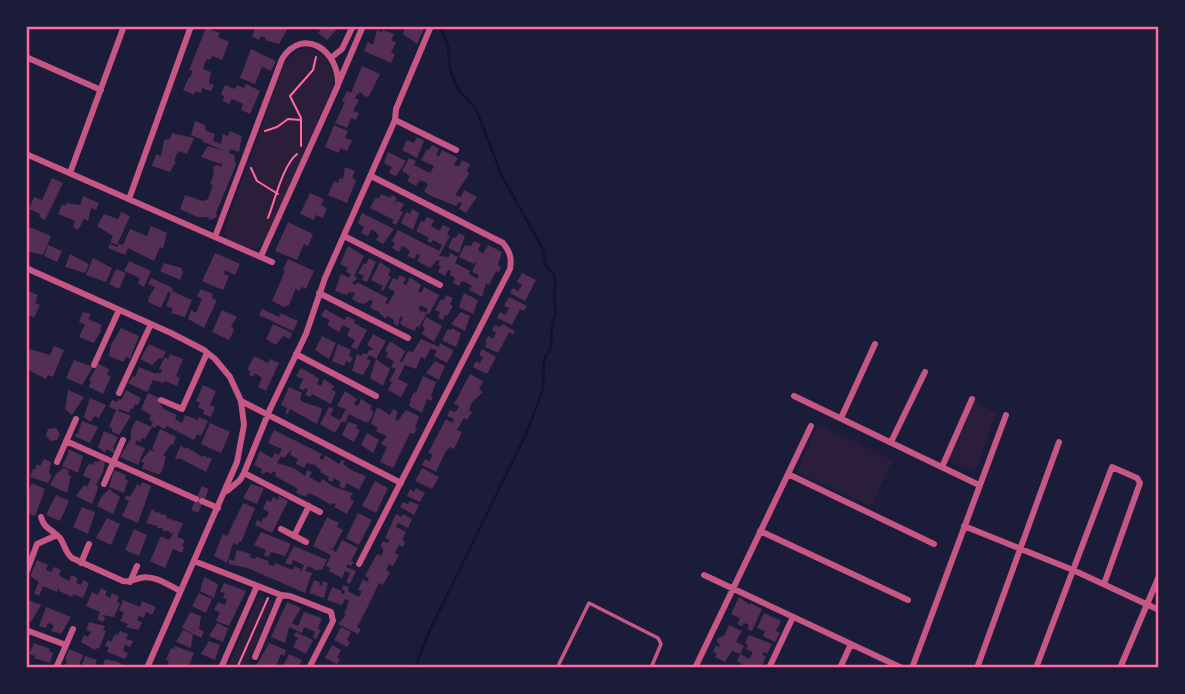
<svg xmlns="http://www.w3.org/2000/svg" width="1185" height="694" viewBox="0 0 1185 694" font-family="'PT Sans Narrow',sans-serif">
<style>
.green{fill:#2a1e3b}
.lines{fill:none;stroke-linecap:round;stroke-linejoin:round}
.stream{stroke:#12122b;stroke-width:2.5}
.building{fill:#542f53}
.path{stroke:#ff6b9d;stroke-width:2}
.service{stroke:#c65784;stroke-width:3.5}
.minor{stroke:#c65784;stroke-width:6}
.neatline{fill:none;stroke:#ff6b9d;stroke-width:2.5}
</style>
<rect width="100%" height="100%" fill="#1b1b3a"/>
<!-- green -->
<path class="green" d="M310,48C326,54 334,66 334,84L263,244L257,249H249L227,239L224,230L285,62L298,50Z
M974,401L996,413L977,467L970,470L948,461Z
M818,424L893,460L871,506L799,474V466Z
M259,596L274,601L250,657L251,658L247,668H227Z"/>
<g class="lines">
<!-- stream -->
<path class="stream" d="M415,668L428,634L526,434L540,398L543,388L544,359L551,348L552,325L556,312L554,298L555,281L554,274L545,264L544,251L502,176L476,109L458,89L450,70L448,45L439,26"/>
</g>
<!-- building -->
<path class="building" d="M256,26H289L279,44L265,40L266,38L261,36L259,40L252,36Z
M314,26H340L327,40L318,33L321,30L315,29Z
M406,26H425L417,44L403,34Z
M206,28L220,33L218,37L229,42L222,60L212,56L210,60L207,59L204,65L203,69L211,72L209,83L214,85L211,91L202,88L201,93L195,91L194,95L183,90L189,77L190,78L193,71L189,70Z
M377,30L381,32L383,30L394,34L391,41L396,42L391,53L395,54L391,63L364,51L368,42L373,45Z
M251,49L276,61L271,71L262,67L255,84L240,78Z
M362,66L380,74L369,96L366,97L360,92L357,95L355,98L359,100L353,111L359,113L356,120L351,118L347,128L335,123L345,102L342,101L347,91L351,93Z
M246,84L260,91L250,114L241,110L243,104L232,99L229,104L223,101L224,96L221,94L225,85L235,89L237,85L244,88Z
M195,121L205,125L206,131L215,134L213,141L221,144L223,134L228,136L230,131L242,136L239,152L230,149L229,153L234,155L236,165L216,213L217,217L210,220L208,217H197L180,209L185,195L203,201L208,199L213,185L210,184L214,173L213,167L217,165L221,167L223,162L221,164L201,157L208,146L226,151L203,142V140L191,135Z
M334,125L348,131L345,138L352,140L347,151L341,148L338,153L325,147Z
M172,133L194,138L187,154L178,151L174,161L176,162L170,172L152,166L156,154L161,156L164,140L170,139Z
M417,137L424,141L417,158L402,150L407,140L414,143Z
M432,145L439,149L436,155L439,156L442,150L458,158L454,165L457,166H459L462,160L470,164L467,171L469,174L455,195L461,197L464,190L477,197L466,213L459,209L462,203L459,202L456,206L429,195L424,191L428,185L425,182L420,180L416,186L407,181L410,176L402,171L409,158L416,161L414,165L430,173L432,170L434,166L421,160L427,149L429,150Z
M388,152L406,161L396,176L389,173L392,167L384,163Z
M345,167L355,171L352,178L356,180L347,203L328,195L334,181L338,183L340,178L343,179Z
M52,178L63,183L45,220L39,217L40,214L29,209L34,197L42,200Z
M310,193L324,199L321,205L327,208L323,218L316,215L314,220L300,214Z
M381,194L390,198L392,195L397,198L393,206L397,201L404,204L400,211L403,212L396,225L392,223L394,220L370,208L376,197L379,199Z
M83,196L99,203L96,210L91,208L88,221L84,219L78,230L73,227L75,221L58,214L62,204L65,206L67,203L80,205Z
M412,209L419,213L413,230L401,223L406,212L410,214Z
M121,212L130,216L117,245L110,242L113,236L97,226L104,214L118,219Z
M362,213L394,229L383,244L376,240L379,235L373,230H371L368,236L361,233L364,227L358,223Z
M427,217L434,220L431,226L438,230H440L443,225L450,228L447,235L450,236L439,256L449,257L450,253L458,257L455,263L470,271L469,274L477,279L479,275L472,272L477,261L474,264L459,257L465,245L471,246L474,241L481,244L478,250L483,254L488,245L502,252L498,265L501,267L499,272L496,271L489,285L486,283L482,297L469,290L472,286L465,282L462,281L459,286L453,283L455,278L450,275L451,271L448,270L445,276L438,272L441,266L438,265L440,261L437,260L430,268L417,261L420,255L417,254L414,259L407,256L410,251L405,247L402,246L399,252L392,248L395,243L392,241L398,230L439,251L442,245L433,240L431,243L427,241L429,238L416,231L421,221L424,222Z
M288,222L313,234L308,246L304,244L297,260L275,251Z
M151,226L167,233L163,249L160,247L154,261L128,248L125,255L108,248L110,244L117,247L119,244L123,245L130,229L147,236Z
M30,227L51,236L43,255L26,251V236Z
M458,233L465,236L459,253L448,248L453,237L456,238Z
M48,245L62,251L57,262L44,256Z
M348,246L364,256L354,276L358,278L352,283L356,285L357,282L388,298L385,303L388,304L395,292L388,288L393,278L397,280L400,275L406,278L403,284L406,285L410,277L421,285L418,291L421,293L424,287L439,295L429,314L426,313L428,309L420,305L419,309L421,313L422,311L427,313L419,327L417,326L415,331L403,326L400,323L403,318L400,316L398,326L393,323L394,320L387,316L385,319L379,312L370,308L373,301L370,300L364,304L359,303L352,299L355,293L349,292L347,295L335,291L341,274L349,278L351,274L346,272L348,268L340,264Z
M215,253L240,264L235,275L225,270L224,274L229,276L223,290L202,281Z
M70,254L89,264L85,273L65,267Z
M93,258L112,268L106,282L86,275Z
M369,258L376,262L367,282L362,280L364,276L358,273L364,263L366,264Z
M288,259L314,271L306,289L302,287L298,291L296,288L289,305L284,307L272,301L285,271L283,270Z
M129,261L151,271L144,287L138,284L140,278L124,271Z
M380,262L391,270L388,275L391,277L383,291L381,290L383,286L371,280Z
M164,263L181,268L183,272L180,280L160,271Z
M116,269L126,273L119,289L109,284Z
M522,273L536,280L525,301L510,293L513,288L518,291L522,285L517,282Z
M151,278L173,288L171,293L168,292L161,308L148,302L149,297L155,287L148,284Z
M201,289L213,294L212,298L217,300L204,328L188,319L191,310L196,313L202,299L197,296Z
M26,290L38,295L35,303L40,305L34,318L26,314Z
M172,291L192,300L185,317L171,313L173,309L166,306Z
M464,293L478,300L473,314L459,307Z
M446,295L453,298L450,304L453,306L447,316L445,315L443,320L438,318L440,312L435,310L441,299L444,300Z
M509,297L527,306L524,311L520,309L512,325L497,318L500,312L505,315L507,312L509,308L504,306Z
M262,309L279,317L280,313L298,321L293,331L259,315Z
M325,309L345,320L347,316L355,320L354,323L367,330L357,349L351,347L355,340L347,336L350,329L343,325L339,332L327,325L330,320L321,316Z
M222,310L237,317L231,326L234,330L229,340L212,332Z
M83,312L91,314L88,319L102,325L100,330L101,331L94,343L79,337L85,325L79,322Z
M461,312L470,316L465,331L451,324Z
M426,317L442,326L434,342L422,334L425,328L422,326Z
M273,324L292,333L290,339L283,336L276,345L266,339Z
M502,324L515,331L513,334L509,332L498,353L485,347L487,343L485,342L488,336L493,339L496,333L492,330L495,325L500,327Z
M121,328L139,336L130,359L126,357L123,362L109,356L111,345Z
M452,328L461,333L456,347L442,340L448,329L451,330Z
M373,334L386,341L376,359L390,369L383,386L370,378L376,359L367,354L369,350H374L367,345Z
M322,336L336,343L329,359L315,350Z
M421,339L439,347L440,343L453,350L452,354L447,363L434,356L437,351L431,348L425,359L421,357L416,369L405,365L398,379L408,384L401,397L388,390L392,382L389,381L396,369L391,367L394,361L386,357L388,352L385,351L390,341L405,351L400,361L402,362L408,351L413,352Z
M149,344L166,352L162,359L159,358L152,365L140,359Z
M338,344L351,350L349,356L353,358L350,363L346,361L344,366L332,361Z
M54,346L64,350L53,377L48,375L46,379L26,369V357L30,349L50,355Z
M482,349L496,357L487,374L473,367L476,361L480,363L483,357L479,355Z
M363,353L369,355L367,359L371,361L363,375L352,371L357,354L361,356Z
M170,354L183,359L176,376L180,378L177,386L165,381L164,383L153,380L147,392L128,383L133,376L135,377L139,367L156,374L157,372L160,374L162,370L159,369L165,357L168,359Z
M254,356L268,363L270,359L279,363L266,391L258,387L262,378L255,373L253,377L249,375L250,371L247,370Z
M74,360L93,367L82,385L66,378Z
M435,361L445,366L439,380L426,373Z
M98,364L109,369L107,375L111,376L103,394L89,387L91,381L89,380Z
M301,368L314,375L319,379L317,384L321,386L324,379L334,386L332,390L336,392L331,404L312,394L310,397L305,395L308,389L305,388L304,391L299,388L303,379L296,376Z
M470,374L483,381L479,390L483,392L472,402L469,410L472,412L467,420L464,418L457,430L462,432L458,441L454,449L450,447L446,451L436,472L422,465L425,459L430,461L431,458L433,455L428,453L446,419L452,423L454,419L447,416L450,410L455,412L457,410L459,406L454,404Z
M423,376L436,382L431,396L433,397L431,401L427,399L422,413L409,406L411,401L410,400L414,392L416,393Z
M203,385L216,391L210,405L215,407L211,417L203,414L204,410L198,407L200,403L196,401Z
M289,387L302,393L300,399L303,402L321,408L322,410L317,424L290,409L288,414L285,413L287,408L281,405Z
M68,390L84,397L72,415L65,409Z
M126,390L141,398L138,405L135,404L133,409L131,408L129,413L119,409L118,411L131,416L119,435L112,432V428L109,427L116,410L109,407L112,400L117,402L119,399L121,400Z
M345,391L357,399L354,404L358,406L361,399L372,406L370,410L373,411L372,417L369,422H365L349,414L345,423L342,421L335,433L320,424L329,407L334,409L330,415L340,420L346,409L337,406Z
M148,393L159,398L158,401L164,409L177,415L175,419L182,423L185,415L198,420L199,417L208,421L201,436L197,434L194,440L167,426L165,429L157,425L155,428L151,426L153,422L149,420L151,415L141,409Z
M90,398L106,405L99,418L95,416L90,422L84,417Z
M377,407L390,415L393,409L398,412L395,419L398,421L406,410L419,416L415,428L417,429L414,434L410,433L393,468L380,462L387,447L381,444L388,434L386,436L376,431L378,428L371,424Z
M136,420L152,427L145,439L142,438L140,442L137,440L135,444L145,448L138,465L120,457L131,438V430Z
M82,421L98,427L90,443L74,436L78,433Z
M348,422L358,425L356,428L360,430L354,442L342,435Z
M210,423L230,432L221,453L201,444Z
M56,428L60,434L57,440L50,441L46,435L48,429Z
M160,429L176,437L173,445L171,444L165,453L163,455L166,457L163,468L160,474H157L142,468L144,463L141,461L150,450L156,452L152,449Z
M274,430L322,454L319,458L323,460L325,455L339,464L341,460L345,461L343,464L353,471L366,476L359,490L347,483L344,489L339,486L341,482L334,478L332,482L328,480L329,477L320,472L321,470L315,465L307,463L304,468L296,464L298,459L290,455L292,449L284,458L279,455L282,449L268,443Z
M104,431L118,437L113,448L116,454L106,449L105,453L98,447Z
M367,433L379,440L373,453L361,445Z
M181,445L185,449L186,447L190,449L189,451L192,450L202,457L203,455L207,457V459L208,457L212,459L206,472L179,458V460L175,458Z
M68,449L83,456L78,473L62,466L68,454Z
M260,451L272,458L275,453L281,456L277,463L294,468L305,476L307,470L312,472L309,477L320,483L322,479L334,487L353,493L350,498L354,501L347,514L334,507L336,504L332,503L331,505L316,496L308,493L306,497L296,493L298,489L275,476L276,473L273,471L271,474L266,471L264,474L261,473L262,469L254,465Z
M44,459L51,462L49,473L52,475L48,483L30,477L33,469H35L37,464L40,466Z
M100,459L105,461L103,472L96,485L98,486L97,491L92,504L76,496L84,485L87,487L91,479L83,476L86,468L90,463L93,465L95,461L99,462Z
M63,468L69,470L68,475L71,476L67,493L50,485L55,475Z
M422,468L439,477L432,489L415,481Z
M114,470L126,475L125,479L128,480L124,493L109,487Z
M375,481L388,488L376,513L362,506Z
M142,482L151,486L138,523L122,516L129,501L125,499L126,495L130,497L137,484L140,486Z
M32,483L45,489L35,516L26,512V496Z
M251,484L264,488L257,504L243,498Z
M202,486L209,489L198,513L191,510Z
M416,488L425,493L420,502L407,496L410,489L414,492Z
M109,489L120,497L113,514L97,506L102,496Z
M56,495L69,501L60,521L46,515Z
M279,496L288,501L272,533L255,525L257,520L261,522L264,517L266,518L269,512L263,509L267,500L271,502L273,497L278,500Z
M410,501L419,505L414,515L400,507L403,502L408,504Z
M243,503L255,508L241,542L239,541L238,545L233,543L227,563L214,556L223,534L227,536Z
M82,507L95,512L88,534L73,527Z
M152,509L156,513L157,512L161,513L160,515L163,514L167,516L166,518L172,519L171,520L178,521V523L179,522L183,523L177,537L185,540L182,546L184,547L182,553L173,549L165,568L150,561L161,536L169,540L174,533L172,534L167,530L166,532L162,530L163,528H157V526L146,523Z
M358,513L372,520L359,545L346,538Z
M396,514L401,517L403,514L412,519L408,528L398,523L396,527L406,532L402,540L405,542L403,547L399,545L395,553L399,555L393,566L389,564L386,570L390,572L383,585L379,583L368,606L357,627L361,629L358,634L338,624L346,615L344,614L349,601L345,599L342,605L327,600L332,587L342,591L341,594H344L345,591L342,590L343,585L349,587L348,591L359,597L362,591L358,590L363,579L367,582L369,578L365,576L377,554L381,556L383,552V548L380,546L383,541L388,543L389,540L385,538Z
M327,517L339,523L337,527L343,530L333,549L329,548L336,552L342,540L358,548L351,561L354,562L351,566L348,564L346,567L356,571L350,584L346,582L350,573L345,571L342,578L329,571L330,568L326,566L331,555L313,546Z
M107,518L120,524L111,545L96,538Z
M134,529L147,535L139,556L125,550Z
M261,532L291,544L285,556L271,552L268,557L264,555L266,550L254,545Z
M294,546L327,560L322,570L319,569L318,571L308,566L305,571L312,573L305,593L248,568L228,564L230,559L234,561L237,550L251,554L250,557L255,559L256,557L269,561L268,564L274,566L275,563L293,570L294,566L301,569L300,574L304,565L293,560L291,565L285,563Z
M37,560L48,565L46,570L51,572L54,567L61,570L59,575L63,578L69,581L71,575L78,578L76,583L81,585L83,580L89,583L83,598L74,594L72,597L59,591V587L57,592L43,586L39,596L34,593L39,582L30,576Z
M204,577L218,584L214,598L200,591Z
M314,580L320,582L319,585L322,586L323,581L328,583L324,598L309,593Z
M224,583L246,591L229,626L216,621L220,612L214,610L218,602L225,605L227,599L223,598L225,593L220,592Z
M101,588L107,591L105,596H107L110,598L112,593L119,596L117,602L120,603L114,617L102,615L105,618L103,622L97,619L100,612L86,606L92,592L98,595Z
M199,593L212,599L206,613L192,606Z
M739,597L750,605L751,603L762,609L752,631L747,629L749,625L744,623L742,626L737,624L740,618L731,614Z
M26,599L41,605L31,622L26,620Z
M123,600L140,607L142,601L156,607L152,615L146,612L144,618L139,616L137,620L142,623L138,630L126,627L128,624L120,621L124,613L119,610Z
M287,602L301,608L292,623L298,626L304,612L322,618L318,629L321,630L316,639L313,638L315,632L304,627L302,633L289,627L285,643L271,637Z
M46,607L71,617L61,634L51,631L54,626L51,624L48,623L46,628L39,626Z
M190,612L201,616L199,629L204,631L201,638L182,628Z
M764,613L781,621L776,631L780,633L775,642L763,636L765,631L757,628Z
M89,622L105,626L103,630L106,631L99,649L96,648L95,650L81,642L84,635L88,637L91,632L86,630Z
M217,623L228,628L223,642L209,636Z
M729,625L742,631L736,642L744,646L740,654L732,651L725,662L715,657L717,654L713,652L716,645L719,647L720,645L717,641L718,638L724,636Z
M341,627L351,632L347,640L350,642L347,647L334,640Z
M183,630L193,634L191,648L176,642Z
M120,631L128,634L126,639L133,641L130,647L125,645L123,651L128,653L125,659L107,652L109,647L105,646L108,640L111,642L115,634L118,635Z
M296,632L313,640L306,654L293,647L298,638L294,636Z
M749,635L772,644L767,654L764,652L762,655L766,656L761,668H740L742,664L737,661L740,654L749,659L753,652L746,649L748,645L745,643Z
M209,641L220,645L215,660L201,654Z
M34,643L50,649L49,651L53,653L50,663L34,658L35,656L29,654Z
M269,643L286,650L284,656L281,654L275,668L269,666L268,668H255Z
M332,645L341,650L337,658L340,659L337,664L325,658Z
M175,646L194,653L188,668H166L169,661L166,660L171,648L174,649Z
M69,649L83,655L78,668H68L65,665L67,661L65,660Z
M289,654L302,660L298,668L283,666Z
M85,656L97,660L94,668H81Z
M105,659L119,662L124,666L123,668H102Z"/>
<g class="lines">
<!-- path -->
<path class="path" d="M265,131L277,127L288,119L301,120
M301,146V118L290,96L313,70L316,57
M251,168L257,181L278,194
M268,218C275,200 283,165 297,154
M237,668L268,598"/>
<!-- service -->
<path class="service" d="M557,668L589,603L658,638L661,644L651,668"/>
<!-- minor -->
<path class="minor" d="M26,57L101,90
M332,57L342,49L353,26
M339,82L363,26
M395,120L456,150
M26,154L272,262
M70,173L124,26
M129,199L191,26
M344,236L440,285
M215,237L282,59C303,26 339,50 338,85L261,256
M26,268L171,333L204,350L215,359L230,377L241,401L244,425L237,462L147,668
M319,293L408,338
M296,354L376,396
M94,365L119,310
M119,393L151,324
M794,396L979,485
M161,400L182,409L207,353
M241,401L401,483
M841,418L875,344
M66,441L196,499
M891,442L925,372
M57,462L76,419
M942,467L972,399
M244,473L320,512
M788,474L934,544
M104,484L123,440
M227,491L240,480L244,473L270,409L306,334L325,278L395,120L396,109L431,26
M202,501L218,508
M41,517C44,529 52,529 60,538C65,545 65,552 72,558L123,581C131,582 133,580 140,578C153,574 169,585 180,591
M964,526L1073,570L1159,610
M281,529L306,542
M760,531L908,600
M294,536L309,506
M194,561L281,595L290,596L331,612L333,621L309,668
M81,563L89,544
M359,564L510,269C512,258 510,252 503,243L371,176
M27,571L37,544L57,535
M704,575L902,668
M130,582L137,566
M26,630L66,645
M255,657L281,595
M56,668L73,629
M221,668L257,586
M695,668L811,426
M769,668L793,617
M840,668L851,644
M912,668L1006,415
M977,668L1059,442
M1036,668L1112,467L1137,478L1140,483L1104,584
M1120,668L1159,576"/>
</g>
<!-- border -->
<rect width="1185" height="694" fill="none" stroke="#1b1b3a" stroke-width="56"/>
<rect x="28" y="28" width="1129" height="638" class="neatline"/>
</svg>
